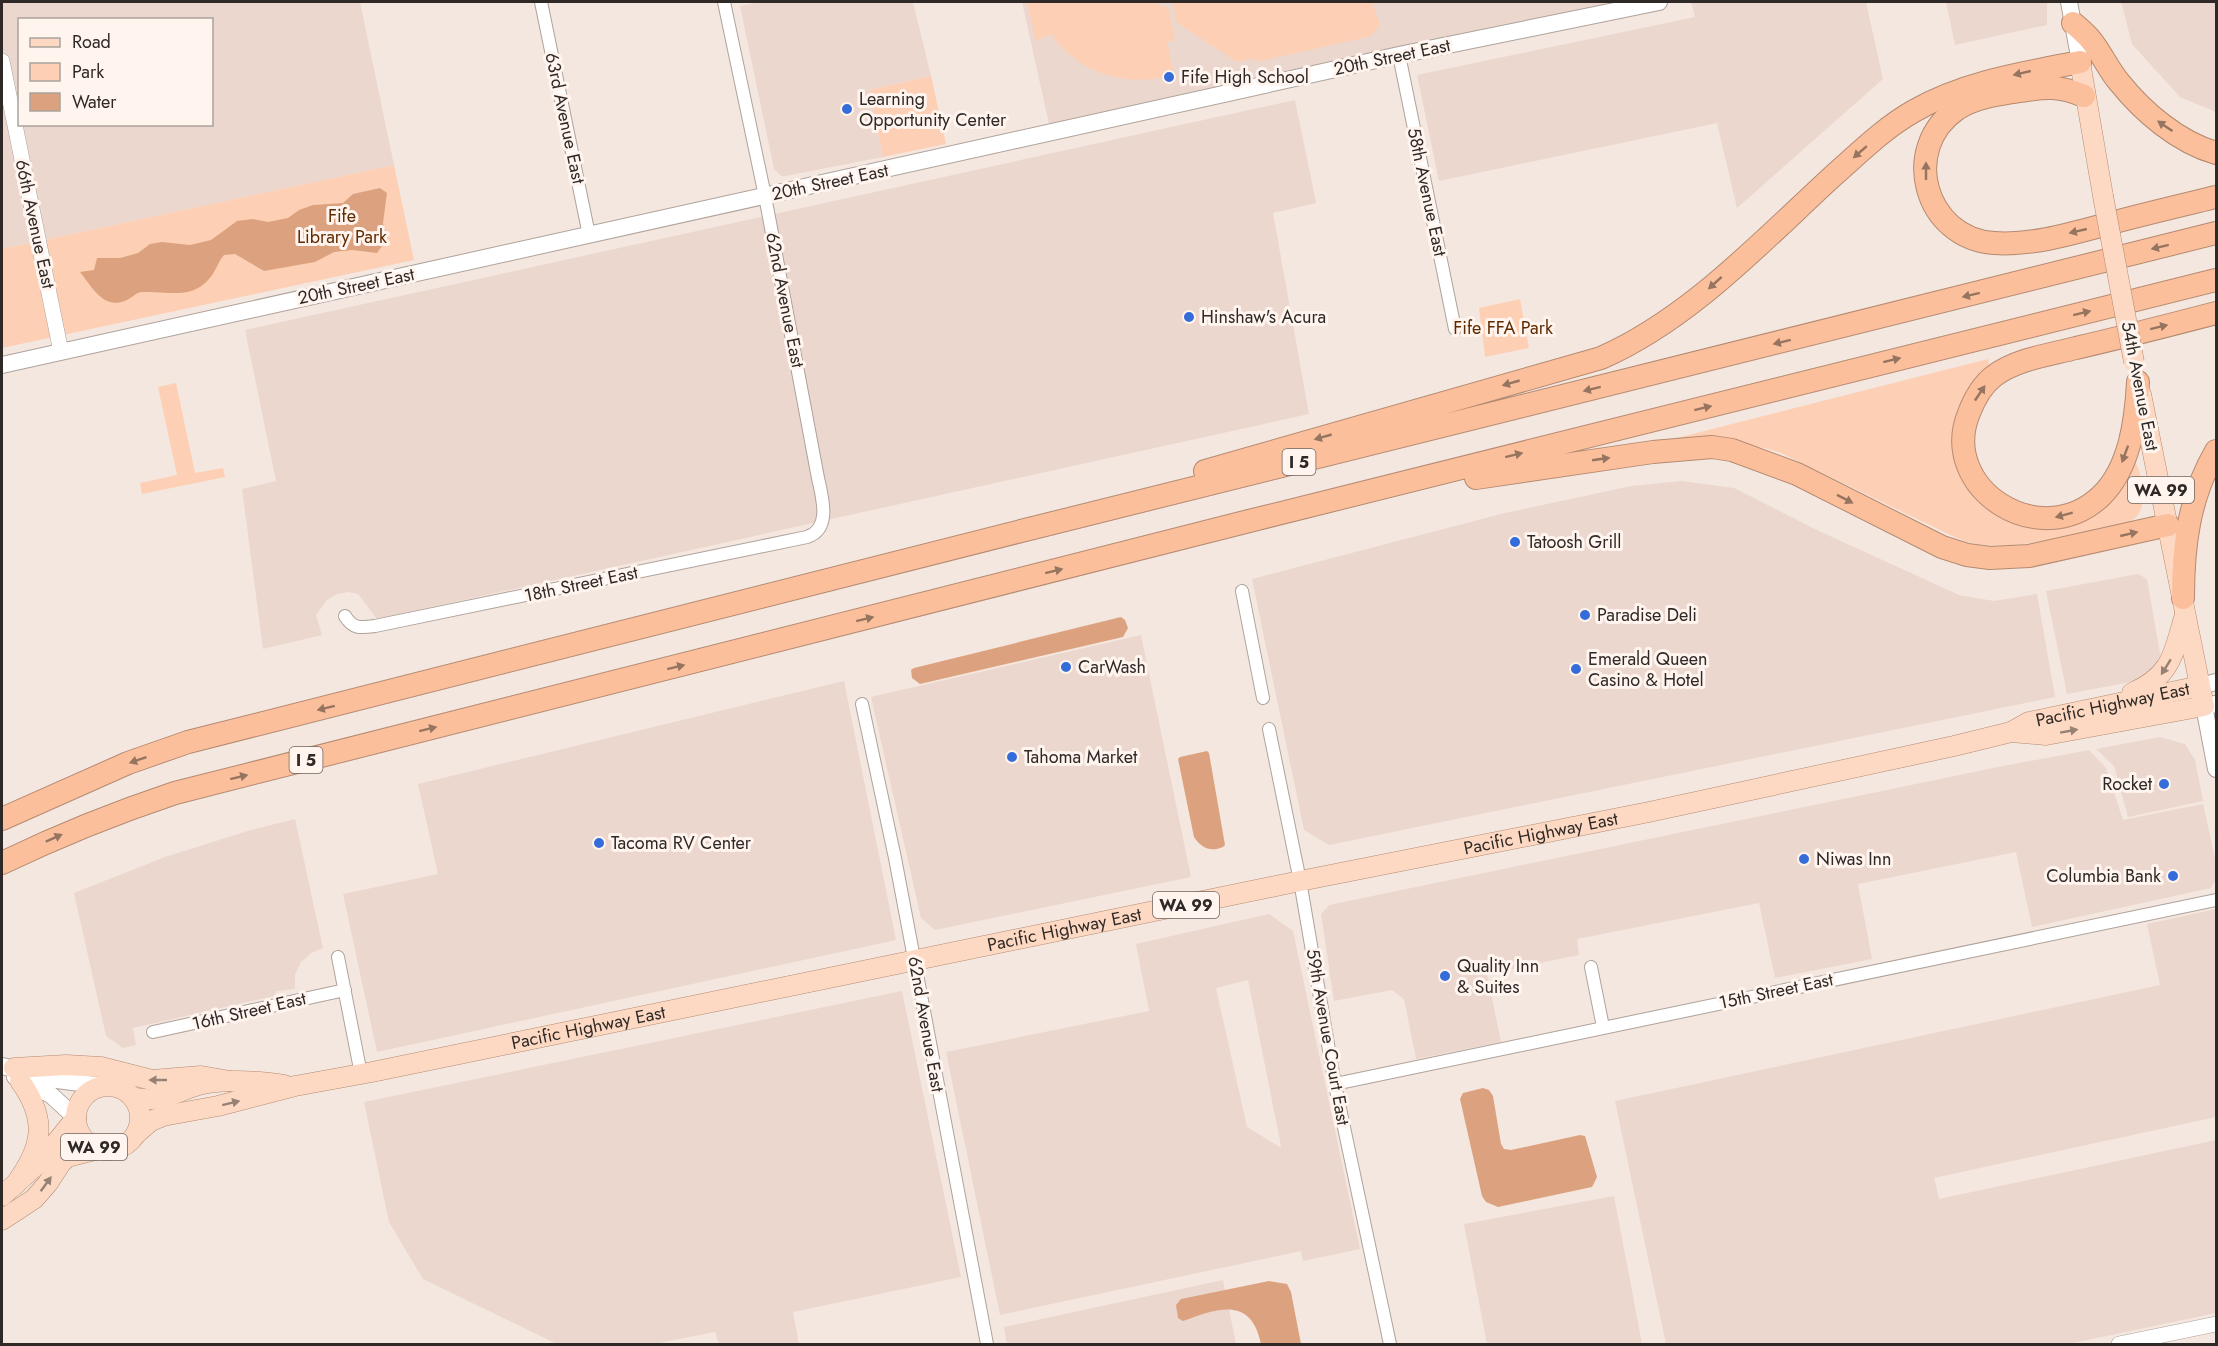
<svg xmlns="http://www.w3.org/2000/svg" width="2218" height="1346" viewBox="0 0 2218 1346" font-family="Jost,sans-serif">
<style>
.built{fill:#ebd7cd;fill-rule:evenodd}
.green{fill:#fdd0b5}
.water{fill:#dca27f}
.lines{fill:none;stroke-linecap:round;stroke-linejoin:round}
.minor-casing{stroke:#aea29b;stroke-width:14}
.tertiary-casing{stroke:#aea29b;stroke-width:16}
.secondary-casing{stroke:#aea29b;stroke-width:18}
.primary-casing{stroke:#b48a72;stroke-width:21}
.motorway-casing{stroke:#b48a72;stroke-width:24}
.minor{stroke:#fff;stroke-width:12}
.tertiary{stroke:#fff;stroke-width:15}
.secondary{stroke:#fff;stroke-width:16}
.primary{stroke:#fdd9c3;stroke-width:20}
.motorway{stroke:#fcbf9b;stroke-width:22}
.primary-bridge-casing{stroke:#b48a72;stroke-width:21;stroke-linecap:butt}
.primary-bridge{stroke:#fdd9c3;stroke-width:20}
.oneway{fill:#957460}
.oneway2{fill:#968174}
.poi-dot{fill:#346cda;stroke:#fff4ee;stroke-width:2}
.labels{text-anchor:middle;stroke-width:6;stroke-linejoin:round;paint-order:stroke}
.shield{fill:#fff4ee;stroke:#6d6662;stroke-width:1.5}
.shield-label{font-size:16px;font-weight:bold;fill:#2e2926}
.street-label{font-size:18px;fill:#2e2926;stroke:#fff4ee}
.poi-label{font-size:18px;fill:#2e2926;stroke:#fff4ee;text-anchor:start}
.park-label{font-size:18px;fill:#5e2a00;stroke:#fff4ee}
</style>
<rect width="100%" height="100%" fill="#f4e7df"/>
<!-- built -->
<path class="built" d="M2,2H360L394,165L2,249ZM20,20H212V124H20Z
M760,2H913L931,76L869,90L883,157L785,176H781L774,169L740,6Z
M1022,2H1659L1051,133Z
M1691,2H1866L1883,79L1737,208L1717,123L1439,181L1417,75L1695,17Z
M1946,2H2047V25L1955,45Z
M2121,2H2216V112L2180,97L2132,44Z
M1295,100L1316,203L1273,213L1309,414L377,619L358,594L348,592L337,594L327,600L316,615L322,635L263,649L242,489L276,481L245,330Z
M1681,481L1734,488L1819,531L1959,595L1994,601L2037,594L2055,697L1329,845L1304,830L1252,579L1505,513L1631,486Z
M2138,574L2147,579L2161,659L2147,679L2067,694L2046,591Z
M1141,635L1191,877L935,930L921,918L871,697Z
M844,681L896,940L377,1052L343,894L438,874L418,784Z
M2160,737L2185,744L2195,760L2203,801L2128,817L2114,766L2096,749Z
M2089,750L2106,768L2123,820L2203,804L2216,863V879L2211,888L2032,927L2016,852L1858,884L1872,959L1775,978L1759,903L1577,939L1579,955L1487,974L1501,1042L1416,1059L1404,999L1392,990L1334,1001L1321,914L1329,905L1998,767Z
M295,819L323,948L311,953L301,962L295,975V989L277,991L274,996L133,1028L136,1045L123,1048L106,1036L74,893L165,857L251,830Z
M2216,909V1117L1934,1178L1939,1199L2216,1140V1313L2068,1344H1666L1615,1101L2160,985L2147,924Z
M1269,914L1293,931L1360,1249L1303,1261L1301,1251L1000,1315L946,1052L1149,1011L1136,944ZM1248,980L1281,1146L1280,1147L1247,1127L1216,988Z
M902,991L961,1277L793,1312L799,1344H719L715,1332L653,1344H557L423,1279L389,1222L364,1102Z
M1614,1196L1642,1344H1487L1464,1224Z
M1223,1280L1236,1344H1007L1004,1327Z"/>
<!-- green -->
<path class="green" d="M1027,2H1158L1159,7L1168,6L1175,40L1167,42L1174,75C1127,88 1079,74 1051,34L1036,41Z
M1173,2H1372L1380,25L1371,36L1363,38L1256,62L1255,58L1237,62L1177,23Z
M931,76L946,144L883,157L869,90Z
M394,165L414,260L2,348V249Z
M1520,299L1529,348L1485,357L1479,308Z
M1988,359L1990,368L1968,393L1973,492C2006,534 2068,543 2108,504C2119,494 2126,474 2134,461C2142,469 2146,500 2140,511C2137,518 2132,520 2126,524C2084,532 2017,551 1977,544C1967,543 1958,538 1950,535L1781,453C1742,440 1714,441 1673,441V439Z
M176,383L195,473L223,468L225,477L142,494L140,483L177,475L158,387Z"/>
<!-- water -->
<path class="water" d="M380,188L387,193L383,223L388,238L377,253L352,250L334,252L315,262L264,271L235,254L224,255C218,262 215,273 209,279C191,300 167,291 143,292C136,292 133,297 127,300C104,311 92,287 80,272L94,270L97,258H120L138,253L150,244L162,242L190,245L211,240L237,221L253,219L268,222L288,218L299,210L313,205L343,203L353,194Z
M1121,617L1125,620L1128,628L1123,637L920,684L912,678L911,670L914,668Z
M1207,751L1209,753L1225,845L1223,847C1211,852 1202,849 1194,837L1178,759L1180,757Z
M1483,1088L1489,1090L1493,1096L1501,1144L1504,1149L1511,1150L1580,1135L1585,1136L1597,1177L1592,1187L1498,1207L1486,1202L1482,1196L1460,1099L1463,1093Z
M1269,1281L1287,1284L1291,1292L1301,1344H1261C1251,1296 1218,1308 1183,1321L1178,1318L1176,1305L1181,1299Z"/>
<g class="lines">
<!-- minor casing -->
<g class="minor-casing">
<path id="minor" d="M541,2L589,235
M1399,55L1455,329
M1242,591L1263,698
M345,616C353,629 360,628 375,626L807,537C832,529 822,497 818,478L765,196L724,2
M862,704L895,858L987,1344
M1269,729L1300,881L1335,1085L1390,1344
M338,957L361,1074
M1591,967L1603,1027
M153,1032L345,990
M1335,1084L2216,900"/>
</g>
<!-- tertiary casing -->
<g class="tertiary-casing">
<path id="tertiary" d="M2,61L61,352
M2119,1344L2216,1324"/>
</g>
<!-- secondary casing -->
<g class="secondary-casing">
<path id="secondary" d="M2069,2L2080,62
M2,365L1399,55L1659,2
M2200,686L2216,682
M2216,704L2204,706L2216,769
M2,1066L57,1080L104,1086
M15,1077L51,1095L76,1118"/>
</g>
<!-- primary casing -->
<g class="primary-casing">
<g id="primary">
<path d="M2080,62L2103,196"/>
<path d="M2132,693C2173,675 2173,653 2185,615"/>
<path id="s1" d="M2011,732L2029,722L2200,686"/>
<path d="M14,1068L66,1065L101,1067L152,1080L201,1076L236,1082"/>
<circle cx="108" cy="1118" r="32"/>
<path d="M134,1098C168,1103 173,1091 203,1084C228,1079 258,1081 284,1085"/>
<path id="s2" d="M137,1133L151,1121L163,1116L218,1106L295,1086L372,1072L1300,881L1649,812L1954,746L2011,732L2046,735L2204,706L2141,394"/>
<path d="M15,1185C43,1147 48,1120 20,1081"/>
<path d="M2,1196L41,1161L76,1118"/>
<path d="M2,1220L34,1199L48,1183L61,1163L67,1157L99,1149"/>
</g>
</g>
<!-- motorway casing -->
<g class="motorway-casing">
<path id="motorway" d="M2073,23C2079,28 2085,33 2090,39C2101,52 2108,69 2119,82C2143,112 2178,142 2216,153
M2084,96C2055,84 2043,88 2013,92C1994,95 1974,98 1957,109C1900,148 1924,238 1994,243C2034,246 2077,232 2115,222C2149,213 2183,205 2216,197
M2138,382C2136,420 2130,468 2101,496C2040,554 1938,488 1969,413C1974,400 1982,385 1994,376C2016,359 2049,355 2076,348C2123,337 2170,325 2216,313
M1205,471L1601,358C1690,319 1762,241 1833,176C1859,153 1884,128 1914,111C1964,82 2024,73 2080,62
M1476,478L1653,452L1712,447L1732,450L1797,474L1942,547L1967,555L1990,558L2029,556L2168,525
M2183,598C2183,545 2189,497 2216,451
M2,819L128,763L188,742L1021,531L2216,233
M2,863C58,836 115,813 175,793L1253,520L2216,280"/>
</g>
<!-- minor -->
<use href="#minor" class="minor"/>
<!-- tertiary -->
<use href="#tertiary" class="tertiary"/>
<!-- secondary -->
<use href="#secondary" class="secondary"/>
<!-- primary -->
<use href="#primary" class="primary"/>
<!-- motorway -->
<use href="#motorway" class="motorway"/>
<!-- primary-bridge casing -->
<g class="primary-bridge-casing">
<path id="primary-bridge" d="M2103,196L2134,362"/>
</g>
<!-- primary-bridge -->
<use href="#primary-bridge" class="primary-bridge"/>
</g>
<!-- one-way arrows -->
<defs><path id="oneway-solid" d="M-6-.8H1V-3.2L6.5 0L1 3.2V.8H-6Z" transform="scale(1.5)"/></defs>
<g class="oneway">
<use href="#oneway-solid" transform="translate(2022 73) rotate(167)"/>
<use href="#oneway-solid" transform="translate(2165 126) rotate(-146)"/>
<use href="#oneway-solid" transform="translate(1860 152) rotate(139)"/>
<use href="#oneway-solid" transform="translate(1926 171) rotate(-90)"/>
<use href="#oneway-solid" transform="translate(2078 231) rotate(167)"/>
<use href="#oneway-solid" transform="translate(2160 247) rotate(166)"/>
<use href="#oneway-solid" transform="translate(1715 283) rotate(138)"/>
<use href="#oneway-solid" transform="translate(1971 295) rotate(166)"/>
<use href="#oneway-solid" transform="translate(2082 313) rotate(-14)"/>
<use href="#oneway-solid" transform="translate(2159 327) rotate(-14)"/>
<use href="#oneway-solid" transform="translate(1782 342) rotate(166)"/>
<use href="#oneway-solid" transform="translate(1892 360) rotate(-14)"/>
<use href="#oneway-solid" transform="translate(1511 383) rotate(164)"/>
<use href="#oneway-solid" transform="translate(1592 389) rotate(166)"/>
<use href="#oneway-solid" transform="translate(1980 393) rotate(-56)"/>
<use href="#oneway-solid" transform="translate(1703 408) rotate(-14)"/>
<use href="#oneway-solid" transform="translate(1323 437) rotate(164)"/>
<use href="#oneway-solid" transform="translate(2125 454) rotate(110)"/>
<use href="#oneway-solid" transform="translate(1514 455) rotate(-14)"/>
<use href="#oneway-solid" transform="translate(1601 459) rotate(-8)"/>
<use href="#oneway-solid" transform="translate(1845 499) rotate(27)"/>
<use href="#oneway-solid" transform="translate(2064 515) rotate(165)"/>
<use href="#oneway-solid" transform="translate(2129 534) rotate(-13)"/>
<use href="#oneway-solid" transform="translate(1054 571) rotate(-14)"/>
<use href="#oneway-solid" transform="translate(865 619) rotate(-14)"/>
<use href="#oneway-solid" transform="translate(676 667) rotate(-14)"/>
<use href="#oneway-solid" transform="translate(326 708) rotate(166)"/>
<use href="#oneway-solid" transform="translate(428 729) rotate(-14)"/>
<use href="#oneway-solid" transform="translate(138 760) rotate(161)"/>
<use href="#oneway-solid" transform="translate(239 777) rotate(-14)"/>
<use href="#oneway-solid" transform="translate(54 838) rotate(-24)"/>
</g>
<g class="oneway2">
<use href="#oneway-solid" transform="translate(2166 667) rotate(122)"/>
<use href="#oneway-solid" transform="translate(2069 731) rotate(-10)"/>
<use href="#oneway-solid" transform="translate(158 1080) rotate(180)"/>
<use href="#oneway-solid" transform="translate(231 1103) rotate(-14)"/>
<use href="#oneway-solid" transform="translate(46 1184) rotate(-54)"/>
</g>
<!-- markers -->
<g class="poi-dot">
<circle cx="1169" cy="77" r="6"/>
<circle cx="847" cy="109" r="6"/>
<circle cx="1189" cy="317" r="6"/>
<circle cx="1515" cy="542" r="6"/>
<circle cx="1585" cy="615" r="6"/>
<circle cx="1066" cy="667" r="6"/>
<circle cx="1576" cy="669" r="6"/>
<circle cx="1012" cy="757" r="6"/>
<circle cx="2164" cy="784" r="6"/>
<circle cx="599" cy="843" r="6"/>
<circle cx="1804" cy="859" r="6"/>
<circle cx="2173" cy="876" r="6"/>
<circle cx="1445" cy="976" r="6"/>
</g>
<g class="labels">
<!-- shield labels -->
<g class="shield">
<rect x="1282.5" y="449" width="33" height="26" rx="4.5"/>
<rect x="2128" y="477" width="66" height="26" rx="4.5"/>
<rect x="289.5" y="747" width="33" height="26" rx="4.5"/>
<rect x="1153" y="892" width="66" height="26" rx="4.5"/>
<rect x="61" y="1134" width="66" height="26" rx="4.5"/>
</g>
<g class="shield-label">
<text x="1299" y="468">I 5</text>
<text x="2161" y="496">WA 99</text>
<text x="306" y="766">I 5</text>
<text x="1186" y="911">WA 99</text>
<text x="94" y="1153">WA 99</text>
</g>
<!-- street labels -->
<g class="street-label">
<text transform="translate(1392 57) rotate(-12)" y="6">20th Street East</text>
<text transform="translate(565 118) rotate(78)" y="6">63rd Avenue East</text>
<text transform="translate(830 182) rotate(-12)" y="6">20th Street East</text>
<text transform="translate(1427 192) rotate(78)" y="6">58th Avenue East</text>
<text transform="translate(35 224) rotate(78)" y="6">66th Avenue East</text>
<text transform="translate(356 286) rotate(-12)" y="6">20th Street East</text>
<text transform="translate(785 300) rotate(79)" y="6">62nd Avenue East</text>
<text transform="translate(2140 386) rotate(79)" y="6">54th Avenue East</text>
<text transform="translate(581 584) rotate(-12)" y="6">18th Street East</text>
<text dy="6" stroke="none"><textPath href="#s1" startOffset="106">Pacific Highway East</textPath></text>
<text dy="6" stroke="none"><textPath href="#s2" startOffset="1438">Pacific Highway East</textPath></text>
<text dy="6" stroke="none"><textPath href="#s2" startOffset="952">Pacific Highway East</textPath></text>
<text transform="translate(1776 991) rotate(-12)" y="6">15th Street East</text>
<text transform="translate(249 1011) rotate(-13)" y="6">16th Street East</text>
<text transform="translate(926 1024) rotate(80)" y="6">62nd Avenue East</text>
<text dy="6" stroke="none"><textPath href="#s2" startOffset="466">Pacific Highway East</textPath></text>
<text transform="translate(1328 1037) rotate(80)" y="6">59th Avenue Court East</text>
</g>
<!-- poi labels -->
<g class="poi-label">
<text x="1181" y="83">Fife High School</text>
<text x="859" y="105">Learning<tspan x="859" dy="21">Opportunity Center</tspan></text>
<text x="1201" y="323">Hinshaw's Acura</text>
<text x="1527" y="548">Tatoosh Grill</text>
<text x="1597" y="621">Paradise Deli</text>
<text x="1588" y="665">Emerald Queen<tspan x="1588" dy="21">Casino &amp; Hotel</tspan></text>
<text x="1078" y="673">CarWash</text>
<text x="1024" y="763">Tahoma Market</text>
<text x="2152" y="790" text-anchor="end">Rocket</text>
<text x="611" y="849">Tacoma RV Center</text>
<text x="1816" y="865">Niwas Inn</text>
<text x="2161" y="882" text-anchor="end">Columbia Bank</text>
<text x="1457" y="972">Quality Inn<tspan x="1457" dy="21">&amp; Suites</tspan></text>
</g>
<!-- park labels -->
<g class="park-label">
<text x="342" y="222">Fife<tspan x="342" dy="21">Library Park</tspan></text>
<text x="1503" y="334">Fife FFA Park</text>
</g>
</g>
<!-- border -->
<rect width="2218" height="1346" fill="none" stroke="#2e2926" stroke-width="6"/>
<!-- legend -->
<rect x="18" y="18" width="195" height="108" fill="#fff4ee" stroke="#aba39e" stroke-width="1.5"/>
<rect x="30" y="38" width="30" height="9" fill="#fdd9c3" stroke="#aba39e" stroke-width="1.5"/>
<text x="72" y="48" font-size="18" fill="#2e2926">Road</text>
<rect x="30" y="63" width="30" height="18" fill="#fdd0b5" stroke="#aba39e" stroke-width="1.5"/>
<text x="72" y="78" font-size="18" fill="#2e2926">Park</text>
<rect x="30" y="93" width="30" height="18" fill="#dca27f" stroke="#aba39e" stroke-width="1.5"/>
<text x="72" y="108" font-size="18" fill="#2e2926">Water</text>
</svg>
